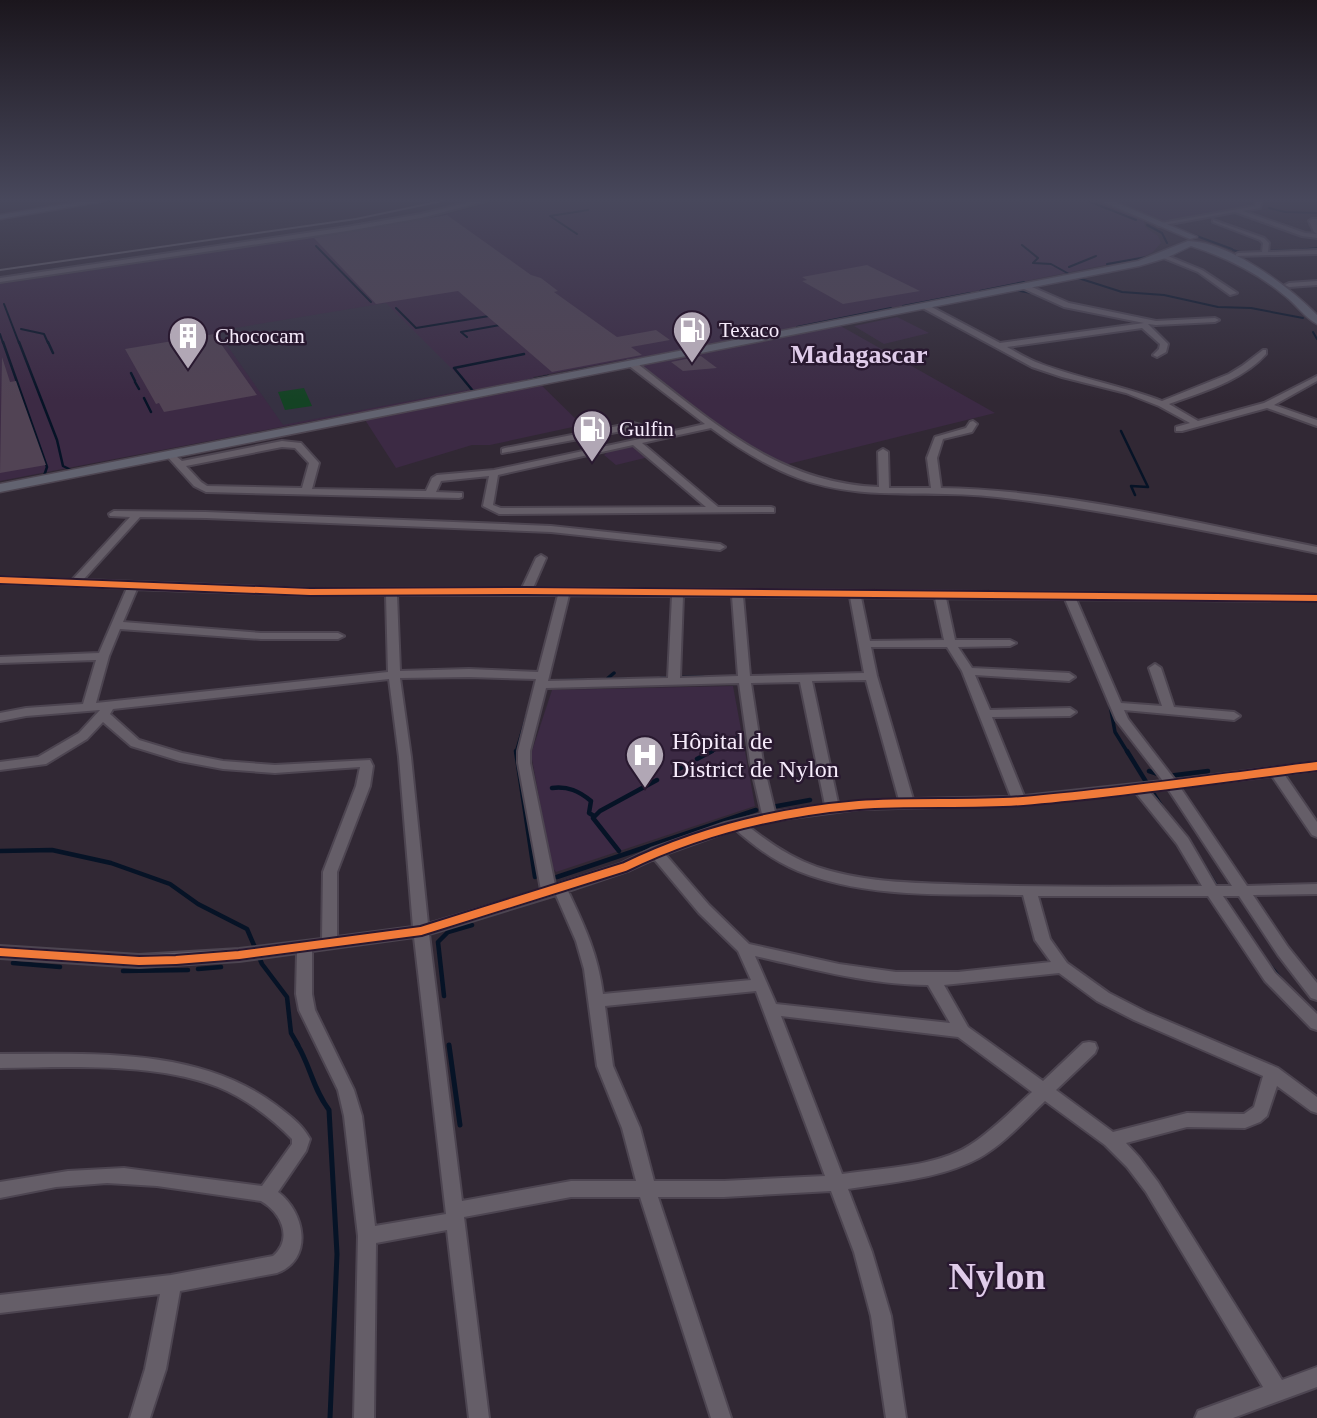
<svg xmlns="http://www.w3.org/2000/svg" width="1317" height="1418" viewBox="0 0 1317 1418" font-family="Georgia,serif">
<style>
.built{fill:#3c2a44}
.education{fill:#363142}
.green{fill:#144324}
.lines{fill:none;stroke-linecap:round;stroke-linejoin:round}
.stream-far4{stroke:#061326;stroke-width:2}
.stream-far3{stroke:#061326;stroke-width:2.5}
.stream-far2{stroke:#061326;stroke-width:3.5}
.stream-far1{stroke:#061326;stroke-width:4.5}
.stream{stroke:#061326;stroke-width:5}
.building{fill:#514354}
.minor-casing{stroke:#4d4551;stroke-width:4}
.major-casing{stroke:#4d4551;stroke-width:3}
.minor{fill:#655e68;fill-rule:evenodd}
.major{fill:#626370;fill-rule:evenodd}
.rail{stroke:#67616a;stroke-width:2}
.cycleway-far1-casing{stroke:#291930;stroke-width:10}
.cycleway-casing{stroke:#291930;stroke-width:12}
.cycleway-far1{stroke:#f17a3a;stroke-width:6}
.cycleway{stroke:#f17a3a;stroke-width:8}
.labels{text-anchor:middle;stroke-width:5;stroke-linejoin:round;paint-order:stroke}
.far-poi-label{font-size:21px;fill:#f6ebfb;stroke:#291930;text-anchor:start}
.poi-label{font-size:24px;fill:#f6ebfb;stroke:#291930;text-anchor:start}
.far-district-label{font-size:26px;font-weight:bold;fill:#e0ccea;stroke:#291930}
.near-district-label{font-size:38px;font-weight:bold;fill:#e0ccea;stroke:#291930}
</style>
<rect width="100%" height="100%" fill="#312834"/>
<!-- built -->
<path class="built" d="M498,201H1237L1254,207L1162,224L1144,221L1145,227L1158,236L1161,243L1153,252L1141,258L830,320L995,413L780,466L711,421L629,359L533,377L582,425L490,445H472L396,468L360,412L0,481V284L376,228L431,218Z
M897,317L929,333L884,344L854,326Z
M632,443L649,457L616,465L604,455L611,449Z
M733,686L755,806L556,872L552,867L531,754L552,690Z"/>
<!-- education -->
<path class="education" d="M386,303L472,389L283,425L217,331Z"/>
<!-- green -->
<path class="green" d="M304,388L312,406L285,410L278,392Z"/>
<g class="lines">
<!-- stream-far4 -->
<path class="stream-far4" d="M1088,201L1136,220
M484,202L487,201
M71,207L110,201
M1269,208L1285,212L1317,213
M441,213L473,205
M399,218L432,211
M1147,225L1162,233L1167,243
M1183,231L1232,249
M577,234L550,216L588,210
M264,239L365,224
M226,244L261,239
M1022,245L1038,258L1033,263L1051,264L1069,274
M217,246L224,245
M316,246L371,302
M199,248L215,246
M1233,250L1243,253L1256,252
M1297,250L1317,248
M1264,251L1291,250
M177,252L185,250
M1175,254L1189,247
M157,255L175,252
M145,256L155,255
M136,258L143,257
M116,260L132,258
M91,264L112,261
M1107,264L1152,256
M1069,267L1096,256
M48,270L88,265
M6,277L46,271
M1075,277L1122,292L1164,295L1218,307L1251,308L1303,318
M1015,290L1031,293
M980,291L1024,282
M4,304L19,343
M903,306L970,293
M396,308L416,328L489,316
M797,327L891,308
M21,329L44,334L48,343
M1313,332L1317,339
M0,334L3,343
M467,337L461,332L500,325
M734,339L767,333"/>
<!-- stream-far3 -->
<path class="stream-far3" d="M3,342L47,467L44,476
M19,342L57,440L63,466L71,470
M48,342L53,353
M131,373L135,381
M562,374L586,369
M526,381L548,376
M135,382L139,389
M478,391H473L454,368L524,354
M144,398L151,412
M1121,431L1148,487L1131,486L1135,495"/>
<!-- stream-far2 -->
<path class="stream-far2" d="M608,678L614,673
M661,678L703,677
M546,681L633,679
M1110,705L1115,732L1128,753
M516,753L528,712
M709,753L741,735"/>
<!-- stream-far1 -->
<path class="stream-far1" d="M516,751L535,877
M1127,751L1161,806
M697,759L712,751
M675,771L688,764
M1149,771L1161,775
M1168,776L1208,771
M552,788C568,786 579,791 591,801L589,813L594,816
M772,807L810,800
M0,851L52,850L111,863L170,884L198,904L247,929L262,964L287,997L291,1033L298,1045
M619,851L593,818L600,811L657,780
M1200,860L1216,886
M557,877L756,810
M13,963L60,967
M1269,965L1282,981
M198,969L221,967
M123,971L188,970
M444,996L438,942L448,932L472,925"/>
<!-- stream -->
<path class="stream" d="M297,1044C311,1067 312,1087 329,1110L337,1254L330,1418
M449,1045L460,1125"/>
</g>
<!-- building -->
<path class="building" d="M447,215L531,275L541,278L558,291L554,292L617,337L656,330L670,340L631,347L642,355L552,372L458,291L376,304L314,238Z
M867,265L920,291L843,304L802,281L807,280L802,277Z
M214,334L257,395L164,412L159,403L156,404L125,349Z
M701,356L717,368L683,371L671,362Z
M2,357L10,382L16,381L17,384L46,465L0,473Z"/>
<g class="lines">
<!-- minor casing -->
<g class="minor-casing">
<path id="minor" d="M474,201H486L421,218L347,231L0,282V278L347,227L421,214Z
M1256,201H1262L1260,208L1243,211L1305,233L1317,234V238L1302,236L1235,212L1159,226L1156,224L1255,206Z
M1312,219H1317V234L1314,232L1309,221Z
M1213,220L1264,238L1269,243L1268,252L1317,250V254L1236,256V254L1238,253L1262,252L1263,243L1260,240L1213,222Z
M1163,254L1202,270L1237,293L1230,295L1198,272L1161,257L1160,256Z
M1317,281V285L1289,287L1285,285L1289,283Z
M1025,284L1069,303L1156,321L1215,318L1219,320L1215,322L1156,325L1148,324L1168,344L1166,352L1157,357L1153,355L1159,349L1160,344L1142,328L1007,347C1018,353 1029,360 1041,364C1081,379 1123,386 1162,401L1229,374L1242,366L1263,350H1266V354C1242,381 1202,392 1169,404L1198,421L1264,403L1317,376V381L1274,405L1317,420V426L1267,408L1182,431H1176V427L1190,423L1159,406L1126,393L1062,377L1032,367L919,306L926,304L1000,343L1144,323L1064,307L1022,288L1021,286Z
M628,361H634C711,420 776,483 879,487L878,452L883,449L888,452L889,488H931L927,458L935,437L966,428L970,422L973,421L977,424L972,432L943,439L937,458L941,488C1064,490 1196,523 1317,547V553C1222,534 1126,514 1030,501C1001,497 973,494 945,494C896,493 845,496 798,478C766,466 738,448 711,428L642,443L718,507H771L774,508V512L499,514L483,506L489,476L441,481L436,492L462,493V497L459,498L206,492L194,486L166,455L171,452L182,461L282,441L301,443L319,463L312,489L426,491L432,478L437,475L494,470L644,438L633,429L502,453V449L505,448L633,423L641,425L652,436L705,424L628,365ZM633,445L706,507L501,508L493,505L498,475ZM282,447L295,448L309,463L302,488L207,486L201,482L186,466Z
M114,511L206,512L551,526L720,544L725,547L720,550L551,532L206,518L140,517L83,580L310,589L522,588L536,558L541,555L546,558L533,588L1317,595V601L1076,599L1121,703L1162,706L1149,668L1155,664L1161,668L1174,707L1234,712L1240,716L1234,720L1124,710L1128,719L1175,780L1317,762V770L1284,774L1317,822V837L1312,835L1272,776L1180,787L1247,886L1317,884V894L1253,895L1288,947L1317,983V1000L1311,998L1278,955L1239,896H1223L1275,973L1317,1014V1030L1311,1028L1265,981L1208,896H1038L1050,939L1067,963L1109,993L1146,1012L1278,1068L1317,1097V1113L1311,1111L1277,1086L1267,1116L1260,1122L1245,1128L1187,1127L1126,1143L1139,1157L1158,1182L1282,1380L1317,1367V1387L1233,1418H1195L1198,1411L1263,1387L1146,1192L1127,1167L1105,1145L1045,1101C1025,1120 1004,1144 979,1158C940,1179 892,1182 848,1189L872,1252L891,1316L906,1418H886L871,1316L854,1252L831,1191L724,1197H658L731,1418H711L640,1197H571L464,1217L489,1418H469L447,1230L376,1243L374,1418H354L358,1236L344,1116L338,1090L299,1010L296,994L297,953L239,961L139,967L0,958V946L139,955L239,949L322,939L323,872L356,786L360,767L275,773L223,769L180,761L131,746L103,722L87,739L46,764L0,770V762L38,757L79,733L100,710L26,716L0,721V713L26,708L83,704L96,660L0,663V657L99,653L127,588L0,583V577L72,580L130,517L110,516L109,514ZM137,589L310,595H386L388,672L96,703L109,656L120,629L261,639H338L344,636L338,633H261L123,622ZM397,595H558L538,672L469,669L400,671ZM569,595L672,596L668,678L548,681ZM683,596H732L738,676L680,678ZM743,596L850,597L864,673L750,676ZM861,597L935,598L944,640L870,641ZM946,598L1065,599L1116,720L1163,781L1024,796L992,717L1070,716L1076,712L1070,708L990,710L975,675L1069,681L1075,677L1069,673L972,668L958,647L1010,646L1016,643L1010,640H955ZM871,647H947L962,671L1011,797L913,799L877,676ZM469,677L536,679L518,751V763L541,890L428,924L411,757L400,678ZM389,679L399,757L413,927L337,937V872L370,786L373,766L370,760L275,765L223,761L182,753L139,740L110,714L113,709ZM866,680L899,800L838,803L812,681ZM800,682L825,805L775,812L763,762L751,683ZM739,683L750,762L762,814L725,823L651,849L620,864L555,885L530,763V751L546,688ZM1168,789L1232,886H1216L1188,838L1149,791ZM1136,793L1177,844L1202,886C1127,887 1051,887 976,885C923,883 868,884 817,867C791,858 769,843 748,826L769,821L859,809L1019,805ZM735,829C754,846 774,861 798,871C867,899 949,894 1023,895L1035,940L1051,962L958,972H896L839,964L749,944L709,905L665,854ZM654,859L699,913L738,951L751,980L603,994C598,955 585,927 568,891L630,870ZM556,895L576,941L584,969L597,1066L622,1128L636,1181H571L462,1201L429,934ZM414,937L446,1214L375,1226L362,1116L354,1090L315,1010L312,994V951ZM755,956C813,969 869,985 928,985L950,1023L776,1004ZM1059,973L1097,1001L1134,1020L1263,1076L1254,1107L1244,1114L1187,1113L1113,1132L1056,1090L1095,1053L1097,1048L1095,1043L1089,1042L1083,1043L1043,1081L968,1027L944,985ZM756,991L825,1176L724,1181H654L640,1128L613,1066L605,1006ZM781,1016L958,1037L1032,1092C1012,1110 993,1130 970,1145C937,1167 881,1168 842,1174Z
M0,1054C93,1054 198,1047 276,1105C289,1115 302,1124 310,1139L306,1151L278,1192C305,1212 314,1259 277,1273L180,1291L166,1369L150,1418H130L145,1369L160,1294L0,1313V1295L171,1275L273,1256C293,1239 282,1213 261,1201L157,1186L107,1183L56,1187L0,1198V1182L68,1171L124,1168L262,1186L292,1144V1139C272,1118 245,1098 218,1087C156,1062 66,1067 0,1068Z"/>
</g>
<!-- major casing -->
<g class="major-casing">
<path id="major" d="M84,201H105L0,219V215Z
M1101,201H1113L1197,237L1190,239Z
M1188,241C1229,242 1289,286 1317,315V324C1305,318 1295,303 1284,295C1256,272 1225,257 1191,246L1166,258L1139,266L0,492V484L1138,261Z"/>
</g>
<!-- minor -->
<use href="#minor" class="minor"/>
<!-- major -->
<use href="#major" class="major"/>
<!-- rail -->
<path class="rail" d="M0,270L356,219L442,201"/>
<!-- cycleway-far1 casing -->
<g class="cycleway-far1-casing">
<path id="cycleway-far1" d="M0,580L310,592L526,591L1317,598"/>
</g>
<!-- cycleway casing -->
<g class="cycleway-casing">
<path id="cycleway" d="M0,952L139,961L176,960L239,955L421,931L625,867C699,831 777,812 859,805C913,801 968,805 1023,801C1121,793 1219,778 1317,766"/>
</g>
<!-- cycleway-far1 -->
<use href="#cycleway-far1" class="cycleway-far1"/>
<!-- cycleway -->
<use href="#cycleway" class="cycleway"/>
</g>
<!-- sky -->
<linearGradient id="sky" x2="0" y2="1"><stop stop-color="#1b161d"/><stop offset="0.5" stop-color="#48485c"/><stop offset="1" stop-color="#48485c" stop-opacity="0"/></linearGradient>
<rect width="1317" height="400" fill="url(#sky)"/>
<!-- icons -->
<defs>
<g id="fuel-pin" transform="scale(2.0125)"><path d="M0 17L-7.5 6A9.5 9.5 0 1 1 7.5 6Z" fill="#b1a7b5" stroke="#291930"/><path d="M-5.5-6h7V0h2V4h1.3V-2.5L3-4.5l.8-.8L6-3V5H2.5V1h-1V6h-7ZM-4.2-4.7v3.2H.2V-4.7Z" fill="#fff"/></g>
<g id="building-pin" transform="scale(2.0125)"><path d="M0 17L-7.5 6A9.5 9.5 0 1 1 7.5 6Z" fill="#b1a7b5" stroke="#291930"/><path d="M-4-6H4V6H1V3H-1V6H-4ZM-2.5-4.3h1.7v1.8h-1.7ZM.8-4.3h1.7v1.8H.8ZM-2.5-1h1.7V.8h-1.7ZM.8-1h1.7V.8H.8Z" fill="#fff"/></g>
<g id="hospital-pin" transform="scale(2.0125)"><path d="M0 17L-7.5 6A9.5 9.5 0 1 1 7.5 6Z" fill="#b1a7b5" stroke="#291930"/><path d="M-5-5h3v3.5h4V-5h3V5h-3V1.5h-4V5h-3Z" fill="#fff"/></g>
</defs>
<g fill-rule="evenodd">
<use href="#fuel-pin" x="692" y="330"/>
<use href="#building-pin" x="188" y="336"/>
<use href="#fuel-pin" x="592" y="429"/>
<use href="#hospital-pin" x="645" y="755"/>
</g>
<g class="labels">
<!-- far-poi labels -->
<g class="far-poi-label">
<text x="719" y="337">Texaco</text>
<text x="215" y="343">Chococam</text>
<text x="619" y="436">Gulfin</text>
</g>
<!-- poi labels -->
<g class="poi-label">
<text x="672" y="749">Hôpital de<tspan x="672" dy="28">District de Nylon</tspan></text>
</g>
<!-- far-district labels -->
<g class="far-district-label">
<text x="859" y="363">Madagascar</text>
</g>
<!-- near-district labels -->
<g class="near-district-label">
<text x="997" y="1289">Nylon</text>
</g>
</g>
</svg>
